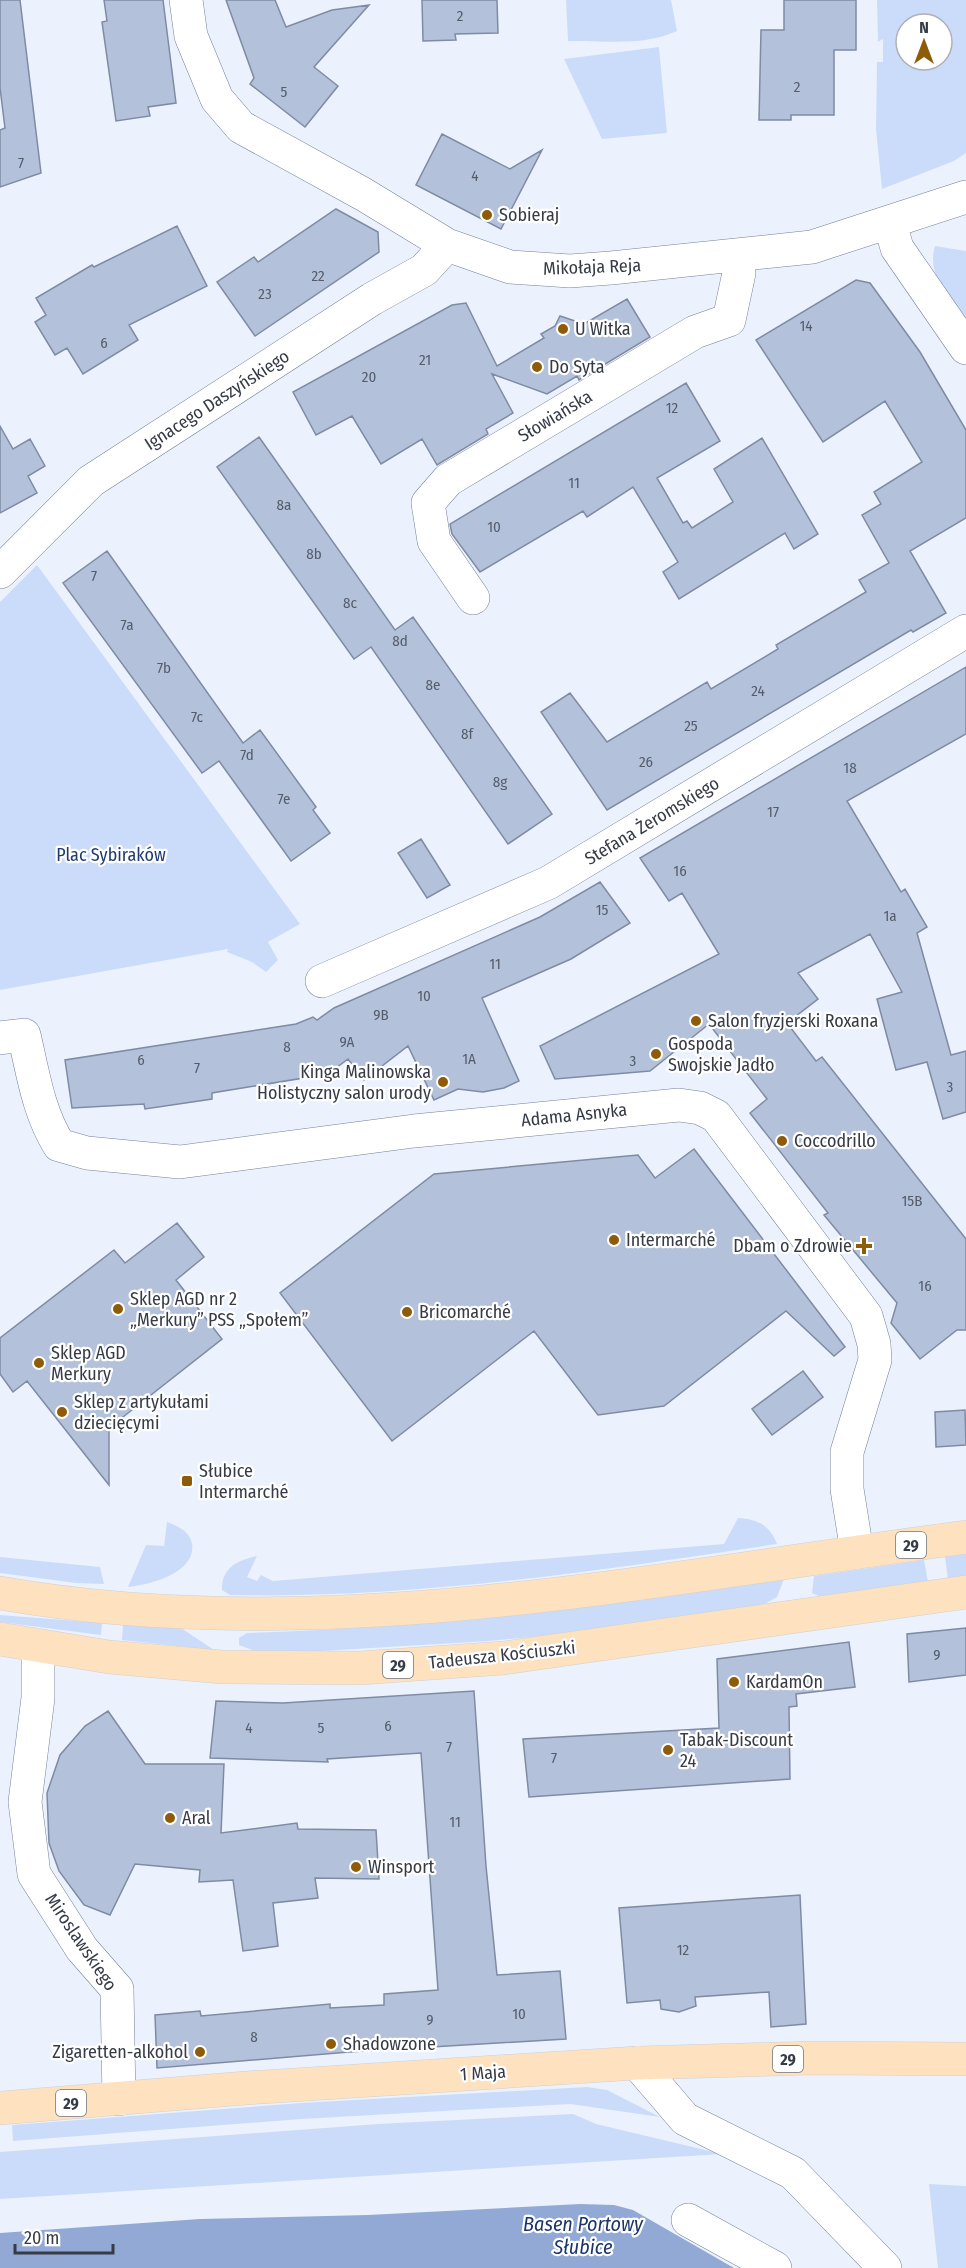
<svg xmlns="http://www.w3.org/2000/svg" width="966" height="2268" viewBox="0 0 966 2268" font-family="'Fira Sans Condensed',sans-serif">
<style>
.green{fill:#cbdcfa;fill-rule:evenodd}
.water{fill:#92a9d5}
.building{fill:#b3c1db;stroke:#7e8ba3;stroke-width:1.5}
.lines{fill:none;stroke-linecap:round;stroke-linejoin:round}
.minor-casing{stroke:#748199;stroke-width:34}
.major-casing{stroke:#cfd0d3;stroke-width:34}
.minor{stroke:#fff;stroke-width:33}
.major{stroke:#fee1be;stroke-width:33}
.poi-dot{fill:#8e5b09;stroke:#fff;stroke-width:2}
.labels{text-anchor:middle;stroke-width:4.5;stroke-linejoin:round;paint-order:stroke}
.number-label{font-size:15px;fill:#555c6b}
.shield{fill:#fff;stroke:#72767e;stroke-width:1.5}
.shield-label{font-size:16px;font-weight:bold;fill:#363b46}
.poi-label{font-size:18px;fill:#363b46;stroke:#fff;text-anchor:start}
.street-label{font-size:18px;fill:#363b46;stroke:#fff}
.park-label{font-size:18px;fill:#213b71;stroke:#fff}
.water-label{font-size:20px;font-style:italic;fill:#1b346a;stroke:#fff}
</style>
<rect width="100%" height="100%" fill="#ecf2fd"/>
<!-- green -->
<path class="green" d="M566,0H671L677,31C641,47 606,40 568,41Z
M877,0H966V153L954,161L882,189L876,129L877,62H883V39L878,42ZM906,24H942V60H906Z
M659,47L667,133L602,139L564,59Z
M935,246L966,251V320C950,297 926,276 935,246Z
M37,565L300,924L268,942L278,960L266,972L252,962L227,952L228,949L0,990V602Z
M738,1518C757,1519 770,1525 777,1544C597,1571 413,1599 230,1595L222,1590C221,1568 238,1560 257,1556L247,1577L257,1581L261,1575L273,1581L724,1544Z
M167,1522C178,1526 189,1531 192,1543C197,1573 150,1585 128,1587L146,1545L164,1546Z
M966,1554V1577L948,1580L945,1557Z
M0,1557L100,1567L104,1584L76,1583L0,1573Z
M924,1560L928,1582L819,1596L812,1593L814,1576Z
M784,1579L777,1597L763,1605L573,1633L489,1641L288,1653L257,1652L239,1645V1638L247,1633C427,1628 606,1605 784,1579Z
M0,1615L102,1623L101,1635L0,1622Z
M123,1625L181,1628L214,1650L122,1640Z
M587,2087L607,2090L660,2117L570,2104L302,2119L13,2141L12,2125L301,2103Z
M573,2114L596,2124L722,2154L0,2199V2152L378,2124Z
M929,2184L966,2186V2268H938Z"/>
<!-- water -->
<path class="water" d="M580,2204L614,2205L633,2210L734,2268H0V2233L200,2219L368,2215Z"/>
<!-- building -->
<path class="building" d="M0,0H20L41,173L0,187V130L5,128L0,88Z
M104,0H163L176,103L148,107L150,116L116,121L102,22L107,21Z
M226,0H275L286,27L332,10L369,5L314,67L338,86L305,127L250,84L254,78Z
M422,0H497L498,33L455,34L456,40L423,41Z
M784,0H856V50H834V115H791V120H759L761,30H784Z
M442,134L510,169L542,150L501,229L416,185Z
M336,209L378,232L379,252L255,336L217,282L254,257L258,262Z
M177,226L207,286L129,325L138,340L83,374L67,348L55,355L35,322L46,315L36,298L92,265L94,267Z
M856,280L870,283L920,352L966,430V518L910,551L946,613L913,632L911,630L607,810L541,712L570,693L607,742L707,682L711,689L778,649L776,645L866,592L859,580L889,563L862,515L881,504L874,492L922,462L885,401L823,442L756,340Z
M627,299L650,337L579,380L577,376L547,394L492,374L513,413L486,429L488,434L437,465L422,439L381,464L352,416L316,435L293,392L452,305L466,303L497,366L544,338L541,334L555,326L560,316L584,324Z
M686,383L720,441L657,478L683,523L687,521L692,528L733,502L714,469L762,438L818,534L794,549L785,533L679,599L663,572L678,562L633,487L587,517L583,511L480,572L452,534L450,524Z
M0,426L13,449L30,439L45,466L28,476L37,493L0,513Z
M259,437L395,630L413,617L552,814L508,844L371,647L354,659L217,467Z
M107,551L243,743L260,730L316,807L313,810L330,833L291,861L219,761L202,773L63,583Z
M966,667V734L847,801L901,892L905,889L927,927L917,933L951,1055L966,1051V1112L943,1119L927,1062L896,1070L877,999L902,992L870,934L798,973L818,999L787,1023L816,1061L822,1057L966,1239V1330H957L920,1359L891,1323L897,1303L824,1215L828,1213L750,1113L767,1099L709,1024L650,1071L555,1079L540,1046L719,954L682,893L669,901L640,858Z
M421,839L450,885L427,898L398,853Z
M600,882L630,923L571,959L482,998L519,1081L504,1088L483,1092L458,1089L434,1100L408,1046L364,1080L348,1059L328,1074L212,1093V1099L145,1109L144,1104L72,1108L65,1060L296,1024L313,1017L317,1020L334,1008L540,917Z
M694,1149L845,1347L834,1356L786,1311L664,1406L598,1415L534,1331L392,1441L280,1293L434,1174L638,1155L655,1178Z
M177,1223L204,1257L176,1280L222,1339L109,1428V1485L27,1381L13,1392L0,1374V1338L114,1250L125,1263Z
M803,1371L823,1397L772,1435L752,1409Z
M965,1410L966,1445L936,1447L935,1412Z
M966,1628V1675L909,1682L907,1634Z
M849,1642L855,1687L796,1694L797,1706L789,1707L790,1779L529,1797L523,1739L719,1728L717,1659Z
M474,1691L486,1866L497,1975L560,1971L566,2039L349,2052L157,2068L155,2015L200,2011L201,2016L330,2004V2008L384,2005V1994L438,1990L421,1753L327,1759L328,1762L210,1758L216,1701L283,1703Z
M108,1711L145,1764H224L221,1833L297,1823L298,1829L376,1830L379,1879L315,1878L318,1898L273,1903L278,1946L243,1951L233,1880L199,1882L200,1870L135,1864L110,1915L84,1905L59,1871L49,1843L47,1793L60,1755L85,1726Z
M800,1895L806,2024L771,2027L769,1992L695,1997L696,2006L679,2012L661,2009L660,2000L627,2003L619,1908Z"/>
<g class="lines">
<!-- minor casing -->
<g class="minor-casing">
<path id="minor" d="M186,0L191,36L217,99L241,127L363,194L447,245L510,267L570,271L611,268L812,247L966,197
M890,223L897,248L966,348
M0,572L91,481L372,299L424,270L447,245
M473,598L434,541L428,503L448,480L695,332L729,320L739,273L735,257
M322,981L548,883L966,631
M0,1038L24,1035C33,1073 38,1111 59,1145L87,1153L180,1162L414,1131L679,1105L700,1108L716,1116L866,1316L874,1344L875,1360L847,1452V1489L857,1552
M38,1646V1698L25,1802L34,1874L82,1949L117,1989L119,2099
M637,2063L685,2119L793,2173L885,2268
M688,2220L775,2268"/>
</g>
<!-- major casing -->
<g class="major-casing">
<path id="major" d="M0,1593C321,1649 648,1579 966,1537
M0,1639L109,1657L222,1667L360,1668L504,1658L966,1592
M0,2108L246,2088L637,2063L812,2058L966,2059"/>
</g>
<!-- minor -->
<use href="#minor" class="minor"/>
<!-- major -->
<use href="#major" class="major"/>
</g>
<!-- markers -->
<g class="poi-dot">
<circle cx="487" cy="215" r="6"/>
<circle cx="563" cy="329" r="6"/>
<circle cx="537" cy="367" r="6"/>
<circle cx="696" cy="1021" r="6"/>
<circle cx="656" cy="1054" r="6"/>
<circle cx="443" cy="1082" r="6"/>
<circle cx="782" cy="1141" r="6"/>
<circle cx="614" cy="1240" r="6"/>
<path d="M861 1237h6v6h6v6h-6v6h-6v-6h-6v-6h6z"/>
<circle cx="118" cy="1309" r="6"/>
<circle cx="407" cy="1312" r="6"/>
<circle cx="39" cy="1363" r="6"/>
<circle cx="62" cy="1412" r="6"/>
<rect x="181" y="1475" width="12" height="12" rx="3"/>
<circle cx="734" cy="1682" r="6"/>
<circle cx="668" cy="1750" r="6"/>
<circle cx="170" cy="1818" r="6"/>
<circle cx="356" cy="1867" r="6"/>
<circle cx="331" cy="2044" r="6"/>
<circle cx="200" cy="2052" r="6"/>
</g>
<g class="labels">
<!-- number labels -->
<g class="number-label">
<text x="460" y="21">2</text>
<text x="797" y="92">2</text>
<text x="284" y="97">5</text>
<text x="21" y="168">7</text>
<text x="475" y="181">4</text>
<text x="318" y="281">22</text>
<text x="265" y="299">23</text>
<text x="806" y="331">14</text>
<text x="104" y="348">6</text>
<text x="425" y="365">21</text>
<text x="369" y="382">20</text>
<text x="672" y="413">12</text>
<text x="574" y="488">11</text>
<text x="284" y="510">8a</text>
<text x="494" y="532">10</text>
<text x="314" y="559">8b</text>
<text x="94" y="581">7</text>
<text x="350" y="608">8c</text>
<text x="127" y="630">7a</text>
<text x="400" y="646">8d</text>
<text x="164" y="673">7b</text>
<text x="433" y="690">8e</text>
<text x="758" y="696">24</text>
<text x="197" y="722">7c</text>
<text x="691" y="731">25</text>
<text x="467" y="739">8f</text>
<text x="247" y="760">7d</text>
<text x="646" y="767">26</text>
<text x="850" y="773">18</text>
<text x="500" y="787">8g</text>
<text x="284" y="804">7e</text>
<text x="773" y="817">17</text>
<text x="680" y="876">16</text>
<text x="602" y="915">15</text>
<text x="890" y="921">1a</text>
<text x="495" y="969">11</text>
<text x="424" y="1001">10</text>
<text x="381" y="1020">9B</text>
<text x="347" y="1047">9A</text>
<text x="287" y="1052">8</text>
<text x="469" y="1064">1A</text>
<text x="141" y="1065">6</text>
<text x="633" y="1066">3</text>
<text x="197" y="1073">7</text>
<text x="950" y="1092">3</text>
<text x="912" y="1206">15B</text>
<text x="925" y="1291">16</text>
<text x="937" y="1660">9</text>
<text x="388" y="1731">6</text>
<text x="249" y="1733">4</text>
<text x="321" y="1733">5</text>
<text x="449" y="1752">7</text>
<text x="554" y="1763">7</text>
<text x="455" y="1827">11</text>
<text x="683" y="1955">12</text>
<text x="519" y="2019">10</text>
<text x="430" y="2025">9</text>
<text x="254" y="2042">8</text>
</g>
<!-- shield labels -->
<g class="shield">
<rect x="896" y="1532" width="30" height="26" rx="4.5"/>
<rect x="383" y="1652" width="30" height="26" rx="4.5"/>
<rect x="773" y="2046" width="30" height="26" rx="4.5"/>
<rect x="56" y="2090" width="30" height="26" rx="4.5"/>
</g>
<g class="shield-label">
<text x="911" y="1551">29</text>
<text x="398" y="1671">29</text>
<text x="788" y="2065">29</text>
<text x="71" y="2109">29</text>
</g>
<!-- poi labels -->
<g class="poi-label">
<text x="499" y="221">Sobieraj</text>
<text x="575" y="335">U Witka</text>
<text x="549" y="373">Do Syta</text>
<text x="708" y="1027">Salon fryzjerski Roxana</text>
<text x="668" y="1050">Gospoda<tspan x="668" dy="21">Swojskie Jadło</tspan></text>
<text x="431" y="1078" text-anchor="end">Kinga Malinowska<tspan x="431" dy="21">Holistyczny salon urody</tspan></text>
<text x="794" y="1147">Coccodrillo</text>
<text x="626" y="1246">Intermarché</text>
<text x="852" y="1252" text-anchor="end">Dbam o Zdrowie</text>
<text x="130" y="1305">Sklep AGD nr 2<tspan x="130" dy="21">„Merkury” PSS „Społem”</tspan></text>
<text x="419" y="1318">Bricomarché</text>
<text x="51" y="1359">Sklep AGD<tspan x="51" dy="21">Merkury</tspan></text>
<text x="74" y="1408">Sklep z artykułami<tspan x="74" dy="21">dziecięcymi</tspan></text>
<text x="199" y="1477">Słubice<tspan x="199" dy="21">Intermarché</tspan></text>
<text x="746" y="1688">KardamOn</text>
<text x="680" y="1746">Tabak-Discount<tspan x="680" dy="21">24</tspan></text>
<text x="182" y="1824">Aral</text>
<text x="368" y="1873">Winsport</text>
<text x="343" y="2050">Shadowzone</text>
<text x="188" y="2058" text-anchor="end">Zigaretten-alkohol</text>
</g>
<!-- street labels -->
<g class="street-label">
<text transform="translate(592 267) rotate(-2)" y="6">Mikołaja Reja</text>
<text transform="translate(217 400) rotate(-33)" y="6">Ignacego Daszyńskiego</text>
<text transform="translate(555 416) rotate(-31)" y="6">Słowiańska</text>
<text transform="translate(652 821) rotate(-31)" y="6">Stefana Żeromskiego</text>
<text transform="translate(574 1115) rotate(-6)" y="6">Adama Asnyka</text>
<text transform="translate(502 1655) rotate(-6)" y="6">Tadeusza Kościuszki</text>
<text transform="translate(81 1942) rotate(56)" y="6">Miroslawskiego</text>
<text transform="translate(483 2073) rotate(-4)" y="6">1 Maja</text>
</g>
<!-- park labels -->
<g class="park-label">
<text x="111" y="861">Plac Sybiraków</text>
</g>
<!-- water labels -->
<g class="water-label">
<text x="583" y="2231">Basen Portowy<tspan x="583" dy="23">Słubice</tspan></text>
</g>
</g>
<!-- north arrow -->
<g transform="translate(924 42)"><circle r="28" fill="#ffffff" stroke="#afb1b5" stroke-width="1.5"/>
<path d="M0-4.5L10 22L0 15L-10 22Z" fill="#8e5b09"/>
<text y="-9" font-size="16" font-weight="bold" text-anchor="middle" fill="#363b46">N</text>
</g>
<!-- scale -->
<path d="M15 2244v9h98v-9" fill="none" stroke="#363b46" stroke-width="3"/>
<text x="24" y="2244" font-size="18" fill="#363b46" stroke="#ffffff" stroke-width="4.5" paint-order="stroke">20 m</text>
</svg>
